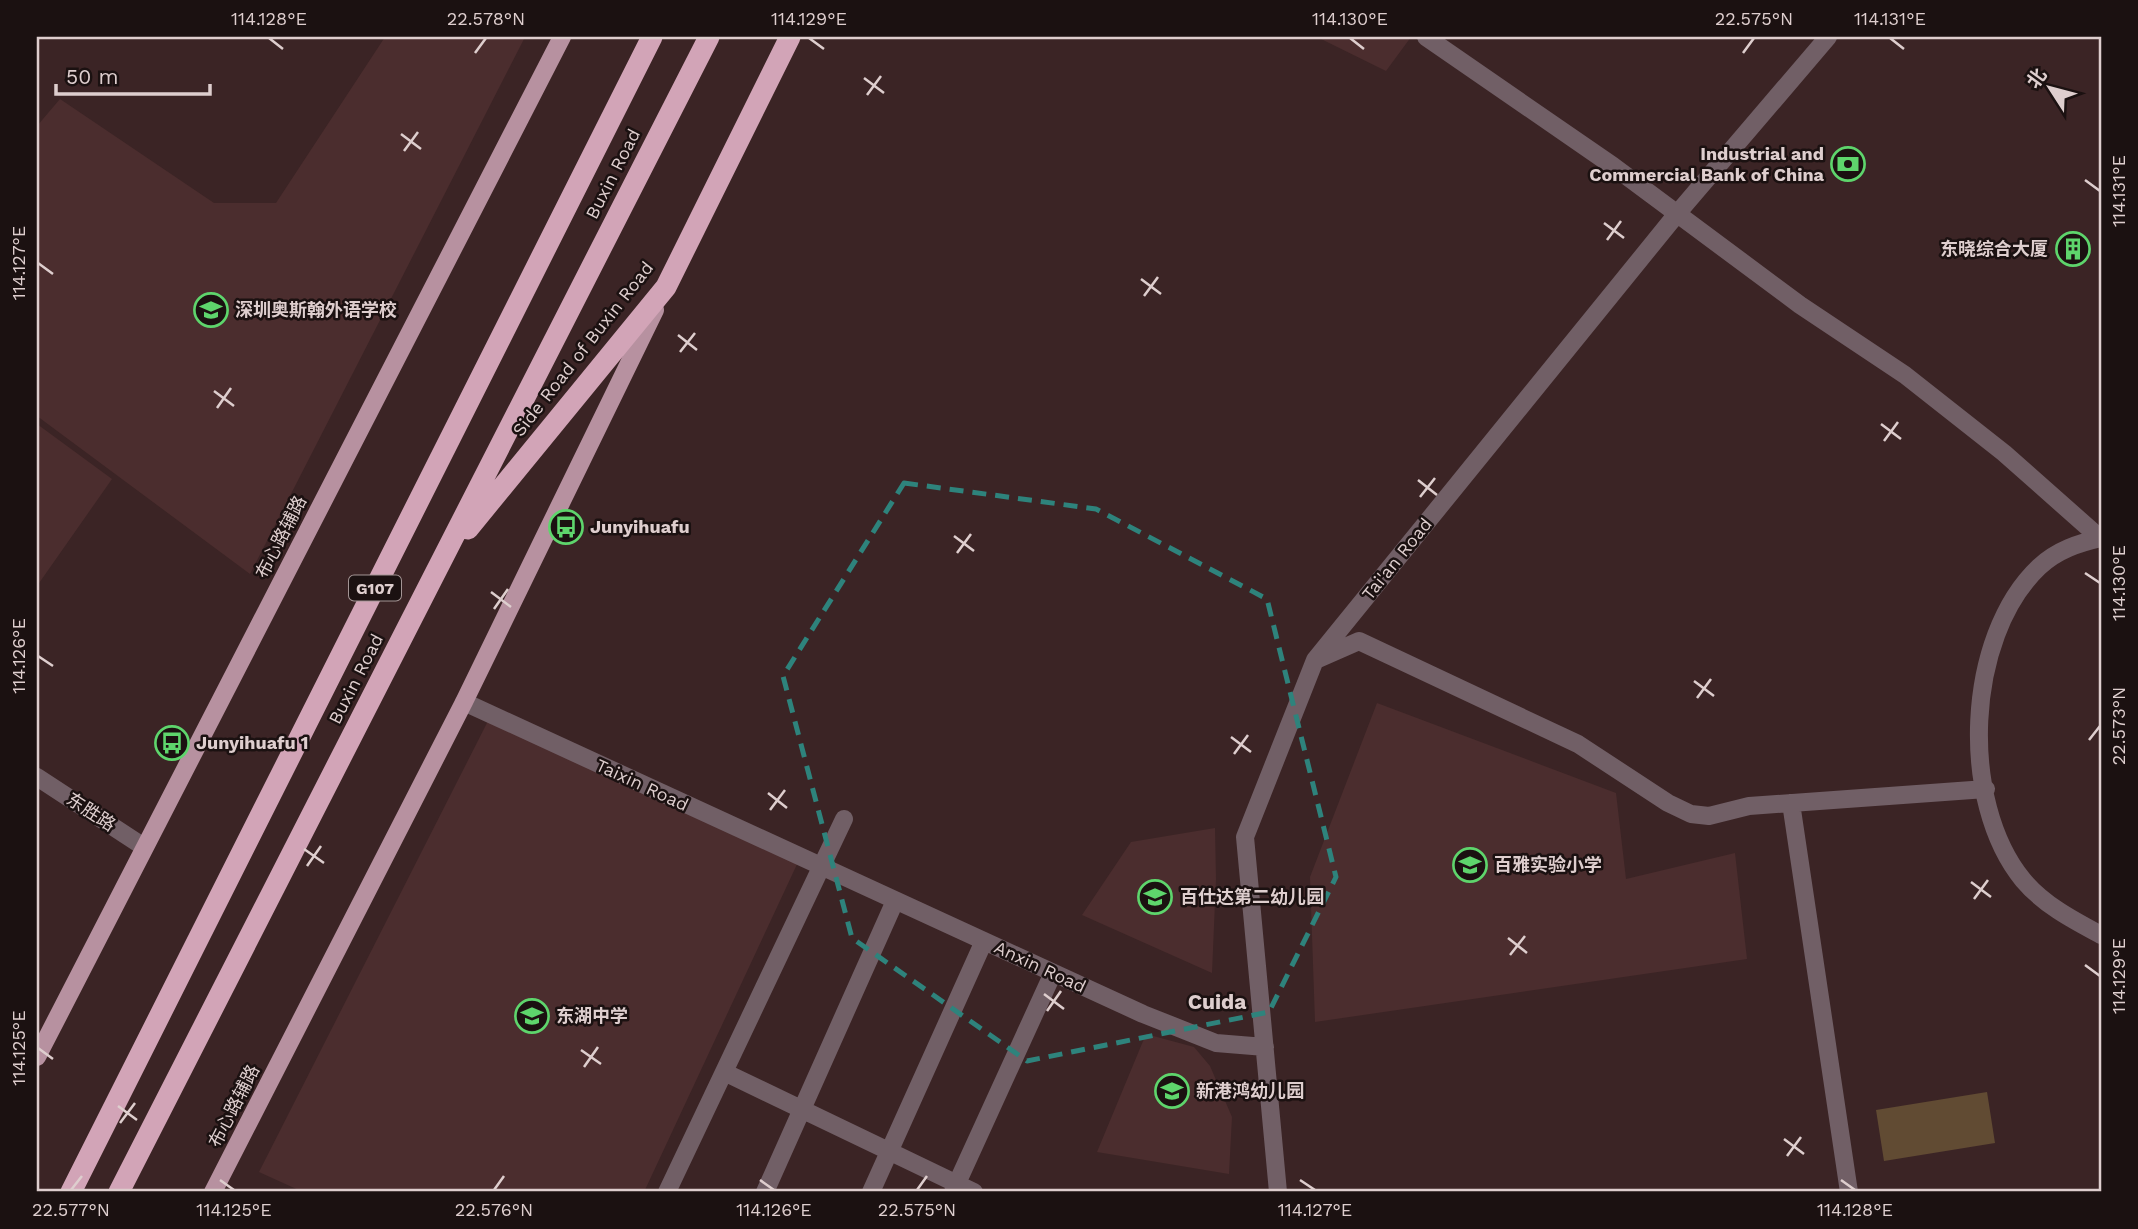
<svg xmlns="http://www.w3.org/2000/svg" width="2138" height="1229" viewBox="0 0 2138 1229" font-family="'Work Sans','Noto Sans SC',sans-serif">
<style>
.built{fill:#4b2d2e}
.green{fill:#614b33}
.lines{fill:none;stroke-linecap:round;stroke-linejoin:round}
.minor{stroke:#715f66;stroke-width:18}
.major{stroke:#b791a0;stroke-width:18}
.highway{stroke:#d2a4b7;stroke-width:21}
.marked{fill:none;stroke:#2e837c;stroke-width:5;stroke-dasharray:14 9;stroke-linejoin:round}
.ticks{fill:none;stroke:#decece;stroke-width:2.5}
.labels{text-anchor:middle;stroke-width:5;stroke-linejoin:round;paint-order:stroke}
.shield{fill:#1b1111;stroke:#a49595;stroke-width:2}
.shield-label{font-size:16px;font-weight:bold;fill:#decece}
.poi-label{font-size:18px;font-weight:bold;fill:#decece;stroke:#1b1111;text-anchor:start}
.street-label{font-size:18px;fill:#decece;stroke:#1b1111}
.quarter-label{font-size:21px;font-weight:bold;fill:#decece;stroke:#1b1111}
.neatline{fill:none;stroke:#decece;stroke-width:2.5}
.ticks-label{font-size:18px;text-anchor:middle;fill:#decece}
</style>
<rect width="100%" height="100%" fill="#3b2425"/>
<!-- built -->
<path class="built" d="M385,37H525L250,574L37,416V126L60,99L214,203H276Z
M1317,37H1411L1386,71Z
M37,424L112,479L37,586Z
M1377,703L1616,793L1626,879L1735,853L1747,959L1315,1022L1310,877Z
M488,721L799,860L644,1192H303L259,1172Z
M1215,828L1216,879L1212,973L1082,915L1131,842Z
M1146,1034L1194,1047L1210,1066L1232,1117L1229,1174L1097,1152Z"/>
<!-- green -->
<path class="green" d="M1987,1092L1995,1143L1884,1161L1876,1110Z"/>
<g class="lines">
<!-- minor -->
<path class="minor" d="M1426,37L1613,166L1800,305L1905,375L2004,453L2100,538
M2101,538C2079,543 2057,550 2039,567C1965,637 1959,802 2023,880C2044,905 2073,920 2101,935
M1318,659L1359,641L1578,744L1668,803L1691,814L1709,816L1749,806L1986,789
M464,702L1143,1014L1216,1043L1265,1047
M37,777L144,847
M1791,803L1849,1192
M724,1072L974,1192
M667,1192L844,819
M765,1192L895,901
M871,1192L984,941
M953,1192L1053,973
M1278,1192L1245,837L1315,660L1676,215L1828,37"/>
<!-- major -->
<path class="major" d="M37,1057L562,37
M213,1192L464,702L655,310"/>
<!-- highway -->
<path class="highway" d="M468,529L666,287L790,37
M71,1192L652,37
M119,1192L709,37"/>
</g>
<!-- marked area -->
<path class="marked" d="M904,483L1096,509L1267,599L1336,877L1269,1012L1027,1061L852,938L783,676Z"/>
<!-- ticks -->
<path class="ticks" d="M269,38L283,49M809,38L824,49M1350,38L1364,49M1890,38L1904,49M475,53L486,38M1743,53L1754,38M864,78L884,93M867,95L881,76M401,134L421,149M404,151L418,132M2085,180L2100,191M1604,223L1624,238M1607,240L1621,221M38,263L53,274M1141,279L1161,294M1144,296L1158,277M678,335L697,350M680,352L695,333M214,391L234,406M217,408L231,388M1881,424L1901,439M1884,441L1898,422M1418,480L1437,495M1420,497L1435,478M954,536L974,551M957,553L971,534M2085,573L2100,583M491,592L511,607M494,609L508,589M38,656L53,666M1694,681L1714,696M1697,698L1711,679M1231,737L1251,752M2089,740L2100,726M1234,754L1248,735M768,793L787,808M770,810L785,790M304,849L324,863M307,866L321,846M1971,882L1991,897M1974,899L1988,880M1508,938L1527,953M1510,955L1525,936M2085,965L2100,976M1044,994L1064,1009M1047,1011L1061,991M38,1048L53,1059M581,1050L601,1064M584,1067L598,1047M118,1106L137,1120M120,1123L135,1103M1784,1139L1804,1154M1787,1156L1801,1137M220,1180L234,1190M760,1180L774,1190M1300,1180L1315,1190M1841,1180L1855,1190M71,1190L82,1176M494,1190L504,1176M917,1190L927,1176"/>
<!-- icons -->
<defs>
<g id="bank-ring" transform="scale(1.75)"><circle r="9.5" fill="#1b1111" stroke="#5ed56c" stroke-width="1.5"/><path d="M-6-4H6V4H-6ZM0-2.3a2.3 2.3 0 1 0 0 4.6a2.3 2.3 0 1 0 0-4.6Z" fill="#5ed56c"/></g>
<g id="building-ring" transform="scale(1.75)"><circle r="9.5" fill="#1b1111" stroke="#5ed56c" stroke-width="1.5"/><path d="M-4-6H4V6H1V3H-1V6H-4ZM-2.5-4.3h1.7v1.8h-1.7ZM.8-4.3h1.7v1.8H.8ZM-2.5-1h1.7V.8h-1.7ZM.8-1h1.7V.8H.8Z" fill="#5ed56c"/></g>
<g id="school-ring" transform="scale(1.75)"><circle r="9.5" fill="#1b1111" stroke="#5ed56c" stroke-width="1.5"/><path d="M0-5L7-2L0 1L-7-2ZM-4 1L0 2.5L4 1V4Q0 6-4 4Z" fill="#5ed56c"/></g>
<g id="bus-ring" transform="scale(1.75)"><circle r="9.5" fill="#1b1111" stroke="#5ed56c" stroke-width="1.5"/><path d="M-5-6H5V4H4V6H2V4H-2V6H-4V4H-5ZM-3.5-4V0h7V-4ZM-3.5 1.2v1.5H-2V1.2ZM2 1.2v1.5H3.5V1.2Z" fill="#5ed56c"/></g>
</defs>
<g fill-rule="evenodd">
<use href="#bank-ring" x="1848" y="164"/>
<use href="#building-ring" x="2073" y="249"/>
<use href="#school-ring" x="211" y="310"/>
<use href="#bus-ring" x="566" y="527"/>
<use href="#bus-ring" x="172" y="743"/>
<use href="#school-ring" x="1470" y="865"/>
<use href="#school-ring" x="1155" y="897"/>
<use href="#school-ring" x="532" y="1016"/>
<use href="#school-ring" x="1172" y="1091"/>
</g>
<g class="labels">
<!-- shield labels -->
<rect class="shield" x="349" y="575.5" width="52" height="25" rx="5"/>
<g class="shield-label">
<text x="375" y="594">G107</text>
</g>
<!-- poi labels -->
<g class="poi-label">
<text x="1824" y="160" text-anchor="end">Industrial and<tspan x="1824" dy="21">Commercial Bank of China</tspan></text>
<text x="2048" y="255" text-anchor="end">东晓综合大厦</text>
<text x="235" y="316">深圳奥斯翰外语学校</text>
<text x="590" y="533">Junyihuafu</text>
<text x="196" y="749">Junyihuafu 1</text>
<text x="1494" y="871">百雅实验小学</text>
<text x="1180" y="903">百仕达第二幼儿园</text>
<text x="556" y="1022">东湖中学</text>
<text x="1196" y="1097">新港鸿幼儿园</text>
</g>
<!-- street labels -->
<g class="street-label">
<text transform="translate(613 174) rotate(-63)" y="6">Buxin Road</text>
<text transform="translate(583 349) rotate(-52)" y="6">Side Road of Buxin Road</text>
<text transform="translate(281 537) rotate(-63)" y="6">布心路辅路</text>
<text transform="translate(1397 559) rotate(-51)" y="6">Tai'an Road</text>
<text transform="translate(356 679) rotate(-63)" y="6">Buxin Road</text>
<text transform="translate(642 785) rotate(25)" y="6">Taixin Road</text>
<text transform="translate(91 812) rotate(33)" y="6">东胜路</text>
<text transform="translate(1040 967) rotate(25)" y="6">Anxin Road</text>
<text transform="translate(234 1106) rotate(-63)" y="6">布心路辅路</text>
</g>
<!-- quarter labels -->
<g class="quarter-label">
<text x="1217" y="1009">Cuida</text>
</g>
</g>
<!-- border -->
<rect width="2138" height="1229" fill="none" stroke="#1b1111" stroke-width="77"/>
<!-- north arrow -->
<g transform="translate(2050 88) rotate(306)" stroke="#1b1111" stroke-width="5" paint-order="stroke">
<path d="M0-5L12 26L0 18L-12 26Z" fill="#decece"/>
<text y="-10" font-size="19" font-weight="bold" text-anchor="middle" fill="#decece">北</text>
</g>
<!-- scale -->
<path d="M56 84v10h154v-10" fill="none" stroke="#decece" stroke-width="3.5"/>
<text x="66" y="84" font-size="21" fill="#decece" stroke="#1b1111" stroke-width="5" paint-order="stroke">50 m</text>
<rect x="38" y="38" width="2062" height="1152" class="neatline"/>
<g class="ticks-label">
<text x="269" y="25">114.128°E</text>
<text x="486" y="25">22.578°N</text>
<text x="809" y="25">114.129°E</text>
<text x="1350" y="25">114.130°E</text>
<text x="1754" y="25">22.575°N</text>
<text x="1890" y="25">114.131°E</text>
<text transform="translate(2119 191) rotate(-90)" y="6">114.131°E</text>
<text transform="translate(19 263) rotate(-90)" y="6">114.127°E</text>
<text transform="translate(2119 583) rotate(-90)" y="6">114.130°E</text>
<text transform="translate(19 656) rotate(-90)" y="6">114.126°E</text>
<text transform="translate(2119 726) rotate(-90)" y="6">22.573°N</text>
<text transform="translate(2119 976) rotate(-90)" y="6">114.129°E</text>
<text transform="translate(19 1048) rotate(-90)" y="6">114.125°E</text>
<text x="71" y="1216">22.577°N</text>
<text x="234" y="1216">114.125°E</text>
<text x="494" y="1216">22.576°N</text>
<text x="774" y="1216">114.126°E</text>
<text x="917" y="1216">22.575°N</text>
<text x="1315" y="1216">114.127°E</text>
<text x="1855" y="1216">114.128°E</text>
</g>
</svg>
